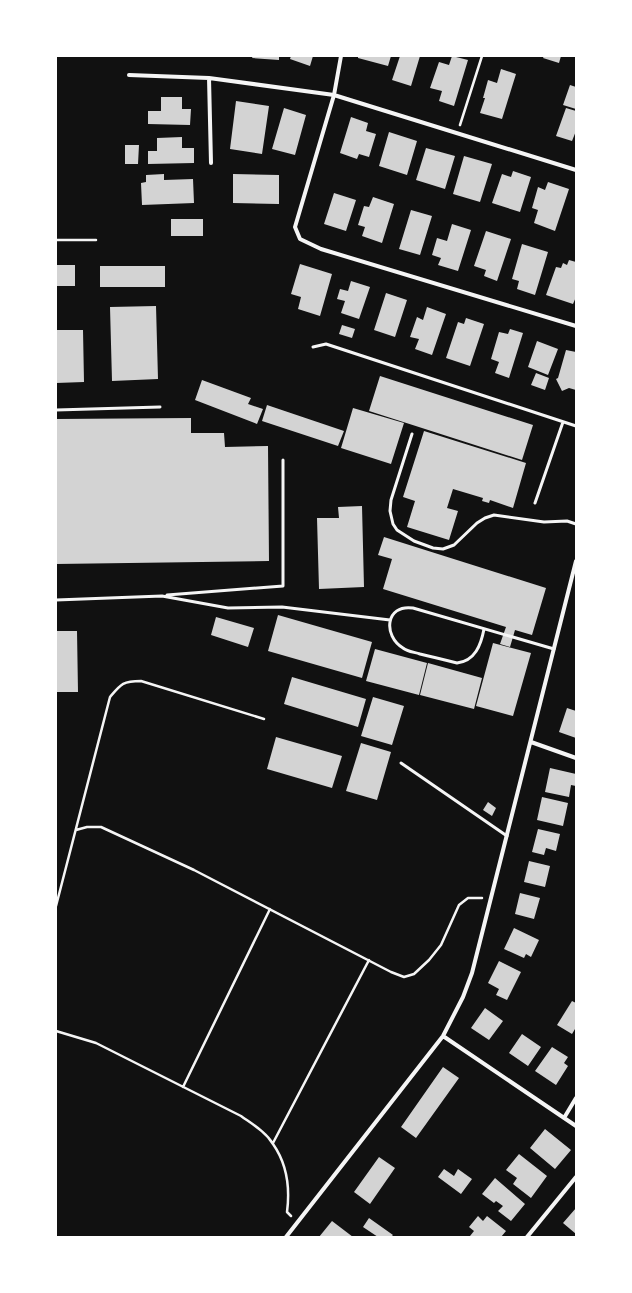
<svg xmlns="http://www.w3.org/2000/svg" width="632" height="1293" viewBox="0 0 632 1293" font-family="Roboto,sans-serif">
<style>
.building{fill:#d3d3d3}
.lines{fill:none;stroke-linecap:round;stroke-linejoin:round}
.path{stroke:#f5f5f5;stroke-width:2.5}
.service{stroke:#f5f5f5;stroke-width:3}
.minor{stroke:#f5f5f5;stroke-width:4}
</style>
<rect width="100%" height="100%" fill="#111"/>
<!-- building -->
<path class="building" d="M253,56H279V60L252,58Z
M291,56H313L310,66L290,59Z
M358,56H391L388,66L358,58Z
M400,56H420L411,86L392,80Z
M452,56L468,60L454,106L439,101L442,91L430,88L439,62L449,65Z
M544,56H561L559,63L543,58Z
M501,69L516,74L502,119L480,113L485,98H483L488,80L497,83Z
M570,85L576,87V109L563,105Z
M161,97H182V109H191L190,125L148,124V111H161Z
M236,101L269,106L262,154L230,149Z
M284,108L306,115L295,155L272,149Z
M566,108L576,111V131L572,141L556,136Z
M351,117L368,123L366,131L376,134L369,157L359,154L357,159L340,153Z
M389,132L417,141L407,175L379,166Z
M182,137V148H194V163L148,164V151H157V138Z
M125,145H139L138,164H125Z
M426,148L455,156L445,189L416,180Z
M464,156L492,164L480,202L453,194Z
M513,171L531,177L520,212L492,203L502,174L511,177Z
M164,174V180L193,179L194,203L142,205L141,183L146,182V175Z
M233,174L279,175V204L233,203Z
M548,182L569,189L555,231L534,223L538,210L532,208L538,187L545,190Z
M334,193L356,200L346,231L324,224Z
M373,197L394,204L382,243L362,236L365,227L358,225L364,206L369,207Z
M411,210L432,216L420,255L399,249Z
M171,219H203V236H171Z
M452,224L471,230L458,271L438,265L441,258L432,255L437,238L447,241Z
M486,231L511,239L497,281L484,276L486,270L474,266Z
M522,244L548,252L535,295L517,289L519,281L512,279Z
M569,260L576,262V297L573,304L546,295L556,267L561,268L563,263L567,265Z
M300,264L332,274L320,316L298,309L301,297L291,294Z
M56,265H75V286H56Z
M100,266H165V287H100Z
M351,281L370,287L359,319L341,313L345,301L337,299L340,289L348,291Z
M386,293L407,300L395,337L374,330Z
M156,306L158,379L112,381L110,307Z
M427,307L446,314L432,355L415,349L419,339L410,337L417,317L423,320Z
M466,318L484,324L470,366L446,358L458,322L464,324Z
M342,325L355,329L352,338L339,334Z
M510,329L523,333L509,378L495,373L499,362L491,359L499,332L508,334Z
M56,330H83L84,382L56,383Z
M537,341L558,349L548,375L528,367Z
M566,350L576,352V390L569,388L562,391L556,379L558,378Z
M536,373L549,378L545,390L531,385Z
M380,376L533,425L522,460L369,411Z
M202,380L251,398L248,404L263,409L257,424L195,400Z
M267,405L344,431L338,446L262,421Z
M353,408L404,423L391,464L341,448Z
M191,418V433H224L225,447L268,446L269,561L56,564V419Z
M424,431L526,463L513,508L490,500L489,503L482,501L483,498L453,489L447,508L458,511L449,540L407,527L415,501L403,497Z
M362,506L364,587L319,589L317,518H339L338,507Z
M384,537L546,588L532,635L515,630L510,647L500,644L506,627L383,589L392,559L378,555Z
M278,615L372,642L362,678L268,651Z
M216,617L254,628L248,647L211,635Z
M56,631H77L78,692H56Z
M493,643L531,653L513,716L476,706Z
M375,649L427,663L419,695L366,681Z
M428,663L482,678L474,709L420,695Z
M292,677L366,699L358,727L284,704Z
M373,697L404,706L392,745L361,736Z
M567,708L576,711V738L559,732Z
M276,737L342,756L332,788L267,769Z
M361,743L391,752L377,800L346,791Z
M550,768L576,774V786L571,785L569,797L545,792Z
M542,797L568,803L563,826L537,820Z
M488,802L496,808L492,816L483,810Z
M538,829L560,834L556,851L546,848L544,855L532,852Z
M529,861L550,866L545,887L524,882Z
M520,893L540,898L534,919L515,914Z
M514,928L539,940L531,957L526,954L524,958L504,949Z
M499,961L521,972L507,1000L496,995L499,989L488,983Z
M572,1001L576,1003V1030L575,1029L572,1034L557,1025Z
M485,1008L503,1021L489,1040L471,1028Z
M522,1034L541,1047L528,1066L509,1053Z
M552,1047L568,1057L564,1063L568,1066L556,1085L535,1071Z
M443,1067L459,1078L416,1138L401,1127Z
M545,1129L571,1150L555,1169L530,1148Z
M519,1154L547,1176L531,1198L513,1184L517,1178L506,1170Z
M379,1157L395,1168L370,1204L354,1192Z
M444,1169L454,1176L458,1169L472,1179L461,1194L438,1177Z
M495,1178L525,1204L511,1221L498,1211L503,1206L496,1201L494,1203L482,1194Z
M576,1208V1234L563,1223Z
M478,1216L483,1221L487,1216L506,1231L501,1237H471L470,1236L474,1231L469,1227Z
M369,1218L393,1235L391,1237H378L363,1227Z
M332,1221L353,1237H319Z"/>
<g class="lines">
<!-- path -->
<path class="path" d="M460,125L482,56
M56,240H96
M76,830L87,827H101L194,870L391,972L404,977L414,974L429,960L441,945L459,905L468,898H482
M56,906L110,697C121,684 123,681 141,681L264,719
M56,1031L96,1043L241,1116C252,1124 266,1132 273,1144C287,1164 290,1189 287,1212L291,1216
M183,1087L270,909
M273,1143L369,960"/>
<!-- service -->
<path class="service" d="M313,347L326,344L576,426
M56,410L160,407
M412,434L391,500L390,511L393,524L397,530L414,541L433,548L443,549L454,545L477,523L485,518L494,515L544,522L567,521L576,524
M535,503L563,422
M167,595L283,586V460
M56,600L162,596L228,608L282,607L390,620
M484,629C481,645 475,661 457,663C445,660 433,657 420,654C415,652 408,652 403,648C383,636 385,604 413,608L554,649
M401,763L507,836"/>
<!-- minor -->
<path class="minor" d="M341,56L334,95L295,227L300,239L321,249L576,326
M129,75L209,78L334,95L576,170
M209,78L211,163
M531,742L576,758
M443,1036L576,1126
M564,1118L576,1098
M286,1237L443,1036L463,997L472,973L576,561
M527,1237L576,1177"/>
</g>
<!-- border -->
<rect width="632" height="1293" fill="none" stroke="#ffffff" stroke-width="114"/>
</svg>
